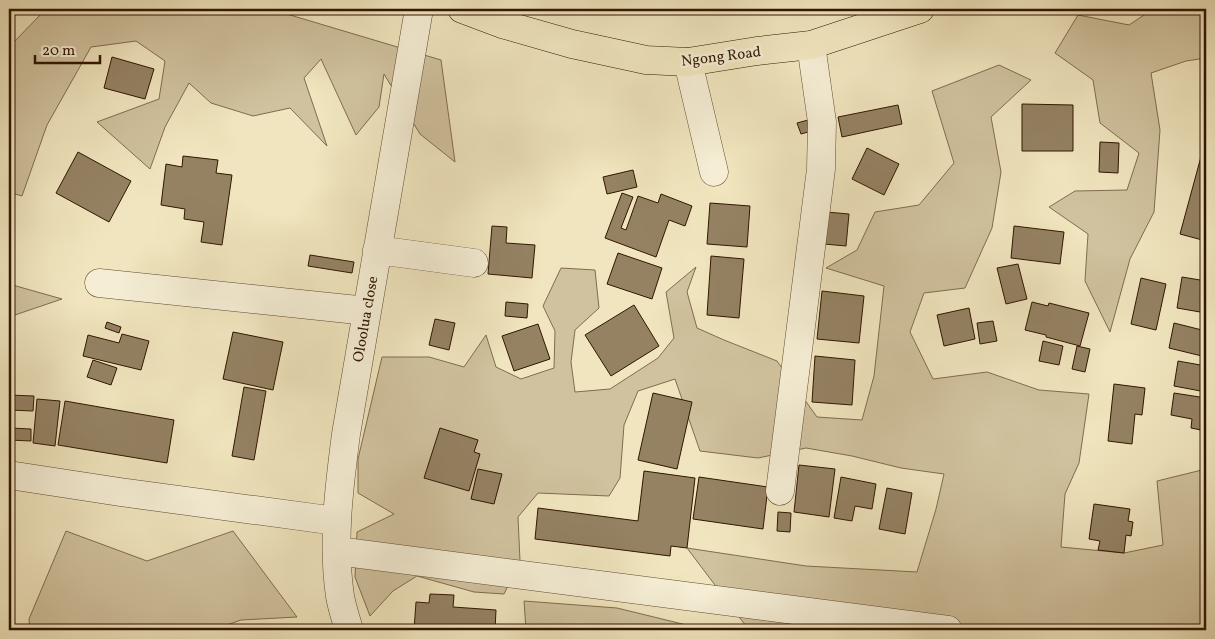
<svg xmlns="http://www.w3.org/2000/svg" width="1215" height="639" viewBox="0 0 1215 639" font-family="Vollkorn,serif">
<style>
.green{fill:#d0c29e;stroke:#806c4f}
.building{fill:#948263;stroke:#311600}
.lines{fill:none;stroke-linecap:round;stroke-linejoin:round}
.minor-casing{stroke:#614a30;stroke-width:29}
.major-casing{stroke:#311600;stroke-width:29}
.minor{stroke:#f5eed5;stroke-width:28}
.major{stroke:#f0e5be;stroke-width:28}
.labels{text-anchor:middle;stroke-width:5;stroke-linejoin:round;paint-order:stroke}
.street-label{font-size:15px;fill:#311600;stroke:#f5eed5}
</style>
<rect width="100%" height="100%" fill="#f0e5be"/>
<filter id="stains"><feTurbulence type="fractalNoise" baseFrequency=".004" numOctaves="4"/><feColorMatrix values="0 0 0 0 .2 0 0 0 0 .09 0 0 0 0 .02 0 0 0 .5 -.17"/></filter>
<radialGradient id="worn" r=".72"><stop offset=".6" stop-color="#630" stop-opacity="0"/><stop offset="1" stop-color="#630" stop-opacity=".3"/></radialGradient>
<!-- green -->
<path class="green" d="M46,9H270L441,60L455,162L420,134L384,74L379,107L356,135L321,59L304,78L327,146L290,108L253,116L211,103L189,83L165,127L150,169L97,122L159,99L165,61L136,41L91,47L47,125L22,196L9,192V47Z
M1153,9H1206V58L1186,61L1151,73L1160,130L1154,212L1130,259L1110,332L1085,281L1088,234L1049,207L1075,191L1127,190L1139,153L1100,123L1093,80L1055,53L1078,15L1129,25Z
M999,65L1031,80L991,117L1001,172L992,228L965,288L924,293L910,332L933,379L987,372L1039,390L1089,394L1079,463L1065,494L1061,547L1124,553L1163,545L1157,481L1206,469V630H749L687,548L806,566L917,572L936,509L944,474L901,468L852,456L806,448L758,458L700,451L675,379L638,391L624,425L620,478L609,496L538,493L518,517L520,561L504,594L474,592L417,576L393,591L370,616L355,577L357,532L394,514L358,493V459L382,357H429L464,367L486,335L496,367L521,379L554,368L555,331L543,306L561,268L595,270L599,308L575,330L571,362L575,392L610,389L658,358L674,338L666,292L696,267L687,292L697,328L724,340L777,361L817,417L862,420L874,376L884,286L826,268L857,250L875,212L919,205L954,163L932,91Z
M9,284L62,299L9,317Z
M66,531L147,561L233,531L297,617L241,620L213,630H30L29,619Z
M524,601L617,608L707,630H526Z"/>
<!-- building -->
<path class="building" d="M112,57L154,69L145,99L104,88Z
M1022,104L1073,105V151H1022Z
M898,105L902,124L842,137L838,117Z
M808,120L812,131L801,134L797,123Z
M1100,142L1119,143L1118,173L1099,172Z
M867,148L899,164L884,195L852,179Z
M78,152L131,181L109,222L56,193Z
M1202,153L1206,154V241L1180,234Z
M183,156L218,160L216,173L232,175L222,245L201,242L204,222L184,219L185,209L161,205L166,164L182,167Z
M633,170L637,187L607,194L603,177Z
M622,193L633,197L621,228L626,230L638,196L658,203L661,194L692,206L685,226L669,220L656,257L605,238Z
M710,203L750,206L747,247L707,244Z
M826,212L849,214L846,246L824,244Z
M492,226L507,227L506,243L535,245L532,278L488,274Z
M1014,226L1064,232L1060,264L1011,258Z
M618,253L662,268L652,299L607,284Z
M310,255L354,262L352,273L308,266Z
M711,256L744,259L739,318L707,315Z
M1018,264L1027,299L1006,304L997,268Z
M1182,277L1206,281V313L1177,308Z
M1141,278L1166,284L1156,330L1131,324Z
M822,291L864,296L859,343L817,339Z
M506,302L528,304L527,318L505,316Z
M1032,302L1048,306L1049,303L1089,313L1080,346L1046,337V335L1025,330Z
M634,305L659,346L611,376L585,335Z
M969,308L975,339L944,346L937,315Z
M435,319L455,323L449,350L429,345Z
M993,321L997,341L980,344L977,323Z
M107,322L121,327L119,333L105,328Z
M1174,323L1206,331V357L1169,348Z
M538,324L550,359L514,371L502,336Z
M233,332L283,342L273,390L223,379Z
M122,334L149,341L141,370L83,356L88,335L119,343Z
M1043,341L1063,346L1059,365L1039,361Z
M1077,346L1090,349L1085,372L1072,369Z
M815,356L855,360L852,405L812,402Z
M93,360L117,368L111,385L87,377Z
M1178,361L1206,366V392L1174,386Z
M1114,384L1145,388L1142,415L1135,414L1132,444L1108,441Z
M244,387L266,391L254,460L232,456Z
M653,393L692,402L677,469L638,460Z
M1174,393L1206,398V421H1202L1201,430L1191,428L1192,419L1171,415Z
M9,395L34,396L33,411L9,410Z
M37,399L60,401L55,446L33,443Z
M65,401L174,420L167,463L58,445Z
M10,428L31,429V441L9,440Z
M440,428L478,440L474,452L480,454L469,491L424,478Z
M799,465L835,469L829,517L794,512Z
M478,469L502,474L494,504L471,499Z
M644,471L695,478L687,548L671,546L670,556L535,539L538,508L638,521Z
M699,477L768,487L763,529L693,519Z
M841,477L876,484L872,509L855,506L852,521L834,518Z
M887,488L912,493L905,534L879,529Z
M1094,504L1130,509L1128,521L1133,522L1131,536L1126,535L1124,553L1098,550L1100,541L1089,539Z
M778,512L791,513L790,532L777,531Z
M430,594L454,595L453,607L496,610L495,630H414L416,602L429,603Z"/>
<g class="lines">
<!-- minor casing -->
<g class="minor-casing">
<path id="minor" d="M688,62L714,172
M377,250L474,263
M99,283L367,311
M9,475L120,492L336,521
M780,491L821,169L822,122L811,45
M337,551L948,630
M349,630C346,619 342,608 340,596C332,542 339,488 346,434L419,9"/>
</g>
<!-- major casing -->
<g class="major-casing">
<path id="major" d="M462,9L502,24L572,44L646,60L688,62L757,51L811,45L920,9"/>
</g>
<!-- minor -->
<use href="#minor" class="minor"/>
<!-- major -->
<use href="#major" class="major"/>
</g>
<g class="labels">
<!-- street labels -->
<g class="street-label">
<text transform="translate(721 56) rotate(-7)" y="5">Ngong Road</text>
<text transform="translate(365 319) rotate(-80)" y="5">Oloolua close</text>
</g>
</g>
<!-- margin -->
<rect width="1215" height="639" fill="none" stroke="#f0e5be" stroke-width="30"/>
<rect x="10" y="10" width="1195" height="619" fill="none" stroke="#311600" stroke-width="2.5"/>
<rect x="15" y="15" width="1185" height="609" fill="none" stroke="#311600"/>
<!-- scale -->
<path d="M35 55v8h65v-8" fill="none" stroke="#311600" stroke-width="2.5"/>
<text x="42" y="55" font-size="15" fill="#311600" stroke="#f5eed5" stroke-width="4" paint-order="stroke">20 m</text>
<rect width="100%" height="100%" filter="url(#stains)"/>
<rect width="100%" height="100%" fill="url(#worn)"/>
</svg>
